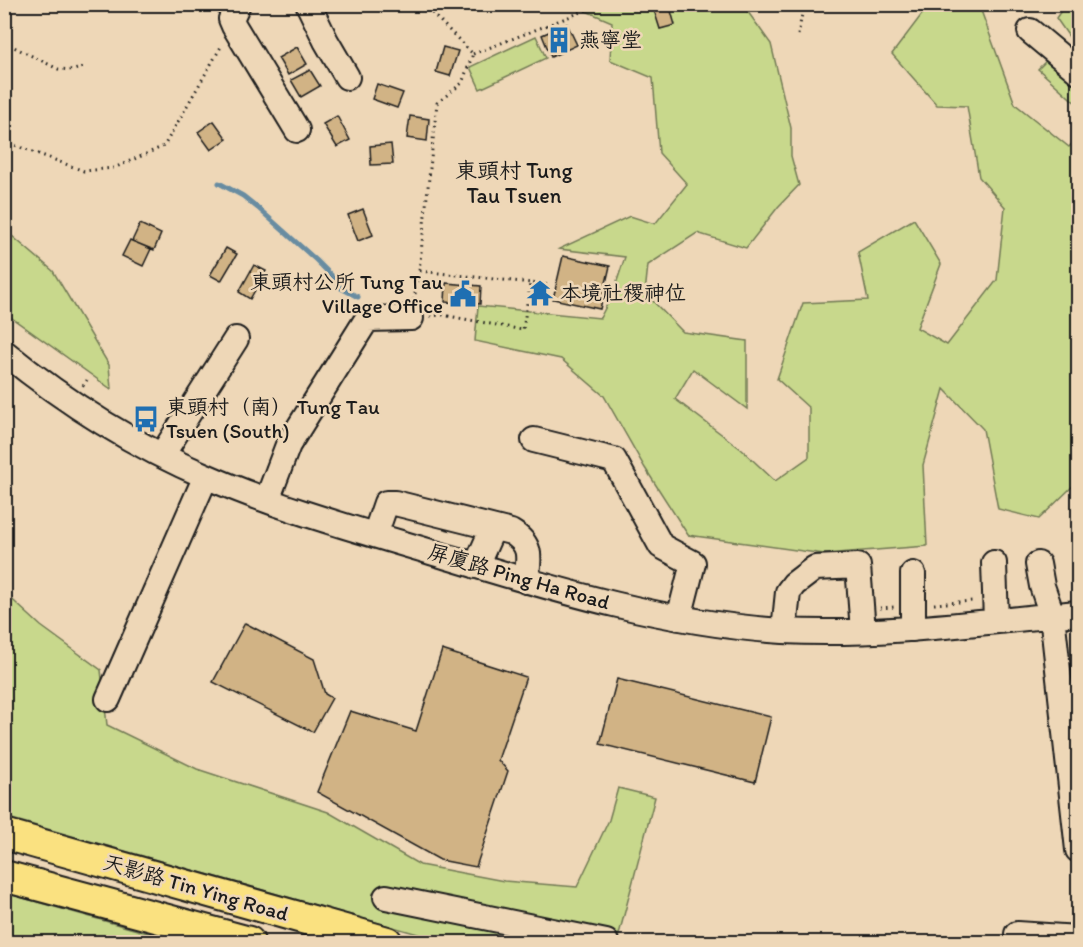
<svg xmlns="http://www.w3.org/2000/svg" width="1083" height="947" viewBox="0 0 1083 947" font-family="Itim,'LXGW WenKai TC',sans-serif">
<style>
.green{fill:#c8d88c;stroke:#727a54;stroke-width:1.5}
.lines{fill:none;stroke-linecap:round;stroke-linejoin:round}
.stream{stroke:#678ca1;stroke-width:5}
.building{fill:#d1b385;stroke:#1c1c1c;stroke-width:1.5}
.minor-casing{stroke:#1c1c1c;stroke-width:28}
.major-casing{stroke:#1c1c1c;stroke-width:34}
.path{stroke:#1c1c1c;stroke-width:3;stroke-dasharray:1.5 4.5;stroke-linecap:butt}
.minor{stroke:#eed7b7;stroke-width:24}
.major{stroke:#fae180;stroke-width:30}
.labels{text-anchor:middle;stroke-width:5;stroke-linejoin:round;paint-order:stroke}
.poi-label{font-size:21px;fill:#1c1c1c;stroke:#eed7b7;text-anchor:start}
.street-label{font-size:21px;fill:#1c1c1c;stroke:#eed7b7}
.neighbourhood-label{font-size:22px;fill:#1c1c1c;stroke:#eed7b7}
</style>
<rect width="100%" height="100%" fill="#eed7b7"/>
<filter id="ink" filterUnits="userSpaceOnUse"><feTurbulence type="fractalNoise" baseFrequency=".0167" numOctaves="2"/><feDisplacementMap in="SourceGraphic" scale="12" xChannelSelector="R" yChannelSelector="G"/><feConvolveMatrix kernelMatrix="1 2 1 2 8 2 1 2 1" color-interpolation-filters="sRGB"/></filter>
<g filter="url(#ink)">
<!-- green -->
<path class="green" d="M572,5H743L771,44L791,128V156L799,185L778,207L746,248L697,233L648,265L645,293L683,332L747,341V409L693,369L675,399L741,449L775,481L809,457V408L777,379L803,303L868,300L858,252L914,219L941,264L917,328L947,345L997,280L1005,207L979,177L967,106L937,105L892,54L929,5H979L1015,104L1069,147L1078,137V439L1074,485L1039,519L998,509L983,429L944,389L923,465L927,546L824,554L688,535L645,468L604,396L561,359L475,341L478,306L600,318L613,293L625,257L559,249L630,216L655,224L687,184L659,153L653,78L610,60L612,22Z
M1065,5H1078V31L1072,41L1056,18Z
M536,36L546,58L480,89L470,67Z
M1062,45L1078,58V105L1038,69Z
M5,230L53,271L109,365L111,389L5,313Z
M4,592L41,626L101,670L107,725L197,769L328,812L420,865L504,881L577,887L609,820L618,788L655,797L617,942H446L5,817Z
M5,893L180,942H5Z"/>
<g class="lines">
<!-- stream -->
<path class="stream" d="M219,183L243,196L258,208L316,260L335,279L341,288L358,297"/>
</g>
<!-- building -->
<path class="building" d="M661,4H669L675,25L660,29L653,7Z
M567,24L577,45L551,57L542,35Z
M297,47L307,64L288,75L278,58Z
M443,47L458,51L450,76L436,72Z
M310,70L320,86L301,97L291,80Z
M377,84L403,93L397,108L372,99Z
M337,116L350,140L337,147L323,124Z
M410,116L429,119L427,141L407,138Z
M214,121L227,139L211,150L198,132Z
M391,144L393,164L371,165L370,146Z
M363,209L373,235L358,241L348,215Z
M140,224L161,234L154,250L132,241Z
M130,240L151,249L143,266L122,256Z
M226,248L237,254L221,281L210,275Z
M563,256L610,266L600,309L553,299Z
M254,265L266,271L250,299L239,292Z
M446,283L481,286L480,304L445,302Z
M245,623L314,659L325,694L332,698L313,732L213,682Z
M442,650L526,677L498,760L508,771L476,867L440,860L317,792L350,711L416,731Z
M617,679L771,717L755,782L600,744Z"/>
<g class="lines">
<!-- minor casing -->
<g class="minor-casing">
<path id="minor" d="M238,4L231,19L234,26L297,130
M308,4L326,41L347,77
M1030,31L1078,71
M4,352C65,402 135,446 208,477C286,511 369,533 451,558C559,591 669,624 783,631C882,636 981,622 1078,613
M534,440L614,460L661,546L693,563L679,618
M162,455L236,339
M267,500L288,445L367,319L411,318
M375,535L386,503H395L511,532C533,545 529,558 526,581
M994,563L996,621
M1038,564L1042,586L1052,615L1078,850
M476,566L493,528
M913,574V629
M784,631L788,592L794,584L815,568L858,566L863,631
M108,699L206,476
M386,897L606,942
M1017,934L1078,938"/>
</g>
<!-- major casing -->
<g class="major-casing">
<path id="major" d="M4,834L387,942
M4,876L249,942"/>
</g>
<!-- path -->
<path class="path" d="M798,35L804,4
M4,42L58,69L74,70L87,66
M473,54L602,4
M4,141L84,171L114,168L164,146L222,45
M420,271L550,285
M414,300L419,271L437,103L462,83L473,54L423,4
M430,316L443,315L523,330L530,283
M83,386L87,380
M934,604L972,601
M880,608L894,607"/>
<!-- minor -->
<use href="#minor" class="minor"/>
<!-- major -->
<use href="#major" class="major"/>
</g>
</g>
<!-- icons -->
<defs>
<g id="building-bare" transform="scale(2.07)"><path d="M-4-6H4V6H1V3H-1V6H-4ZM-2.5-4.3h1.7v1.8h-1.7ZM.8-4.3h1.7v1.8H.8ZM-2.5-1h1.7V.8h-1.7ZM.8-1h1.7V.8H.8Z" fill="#1f6fb2" stroke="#eed7b7" stroke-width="2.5" paint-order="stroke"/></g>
<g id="temple-bare" transform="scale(2.07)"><path d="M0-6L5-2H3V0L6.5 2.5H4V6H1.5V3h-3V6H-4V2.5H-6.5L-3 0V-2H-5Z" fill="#1f6fb2" stroke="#eed7b7" stroke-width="2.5" paint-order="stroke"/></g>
<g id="civic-bare" transform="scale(2.07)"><path d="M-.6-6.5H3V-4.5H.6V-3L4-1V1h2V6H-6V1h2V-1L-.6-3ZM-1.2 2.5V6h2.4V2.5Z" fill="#1f6fb2" stroke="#eed7b7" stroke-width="2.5" paint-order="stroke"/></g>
<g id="bus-bare" transform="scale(2.07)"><path d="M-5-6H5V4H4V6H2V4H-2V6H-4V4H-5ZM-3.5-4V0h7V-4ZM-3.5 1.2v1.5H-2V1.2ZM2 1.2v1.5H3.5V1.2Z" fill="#1f6fb2" stroke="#eed7b7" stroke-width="2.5" paint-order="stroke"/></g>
</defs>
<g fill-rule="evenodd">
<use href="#building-bare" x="559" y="40"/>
<use href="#temple-bare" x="540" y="293"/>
<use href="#civic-bare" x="463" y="294"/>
<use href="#bus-bare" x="146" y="419"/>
</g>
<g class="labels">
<!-- poi labels -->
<g class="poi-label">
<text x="579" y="47">燕寧堂</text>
<text x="443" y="289" text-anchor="end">東頭村公所 Tung Tau<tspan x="443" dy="24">Village Office</tspan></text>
<text x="560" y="300">本境社稷神位</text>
<text x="166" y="414">東頭村（南） Tung Tau<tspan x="166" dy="24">Tsuen (South)</tspan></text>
</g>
<!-- street labels -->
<g class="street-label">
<text transform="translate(519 577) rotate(16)" y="7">屏廈路 Ping Ha Road</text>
<text transform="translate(196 888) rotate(16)" y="7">天影路 Tin Ying Road</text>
</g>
<!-- neighbourhood labels -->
<g class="neighbourhood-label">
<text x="514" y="178">東頭村 Tung<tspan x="514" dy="25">Tau Tsuen</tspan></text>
</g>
</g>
<!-- margin -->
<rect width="1083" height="947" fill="none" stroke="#eed7b7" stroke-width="24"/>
<rect x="12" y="12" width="1059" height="923" fill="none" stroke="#1c1c1c" stroke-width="2" filter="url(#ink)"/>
</svg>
